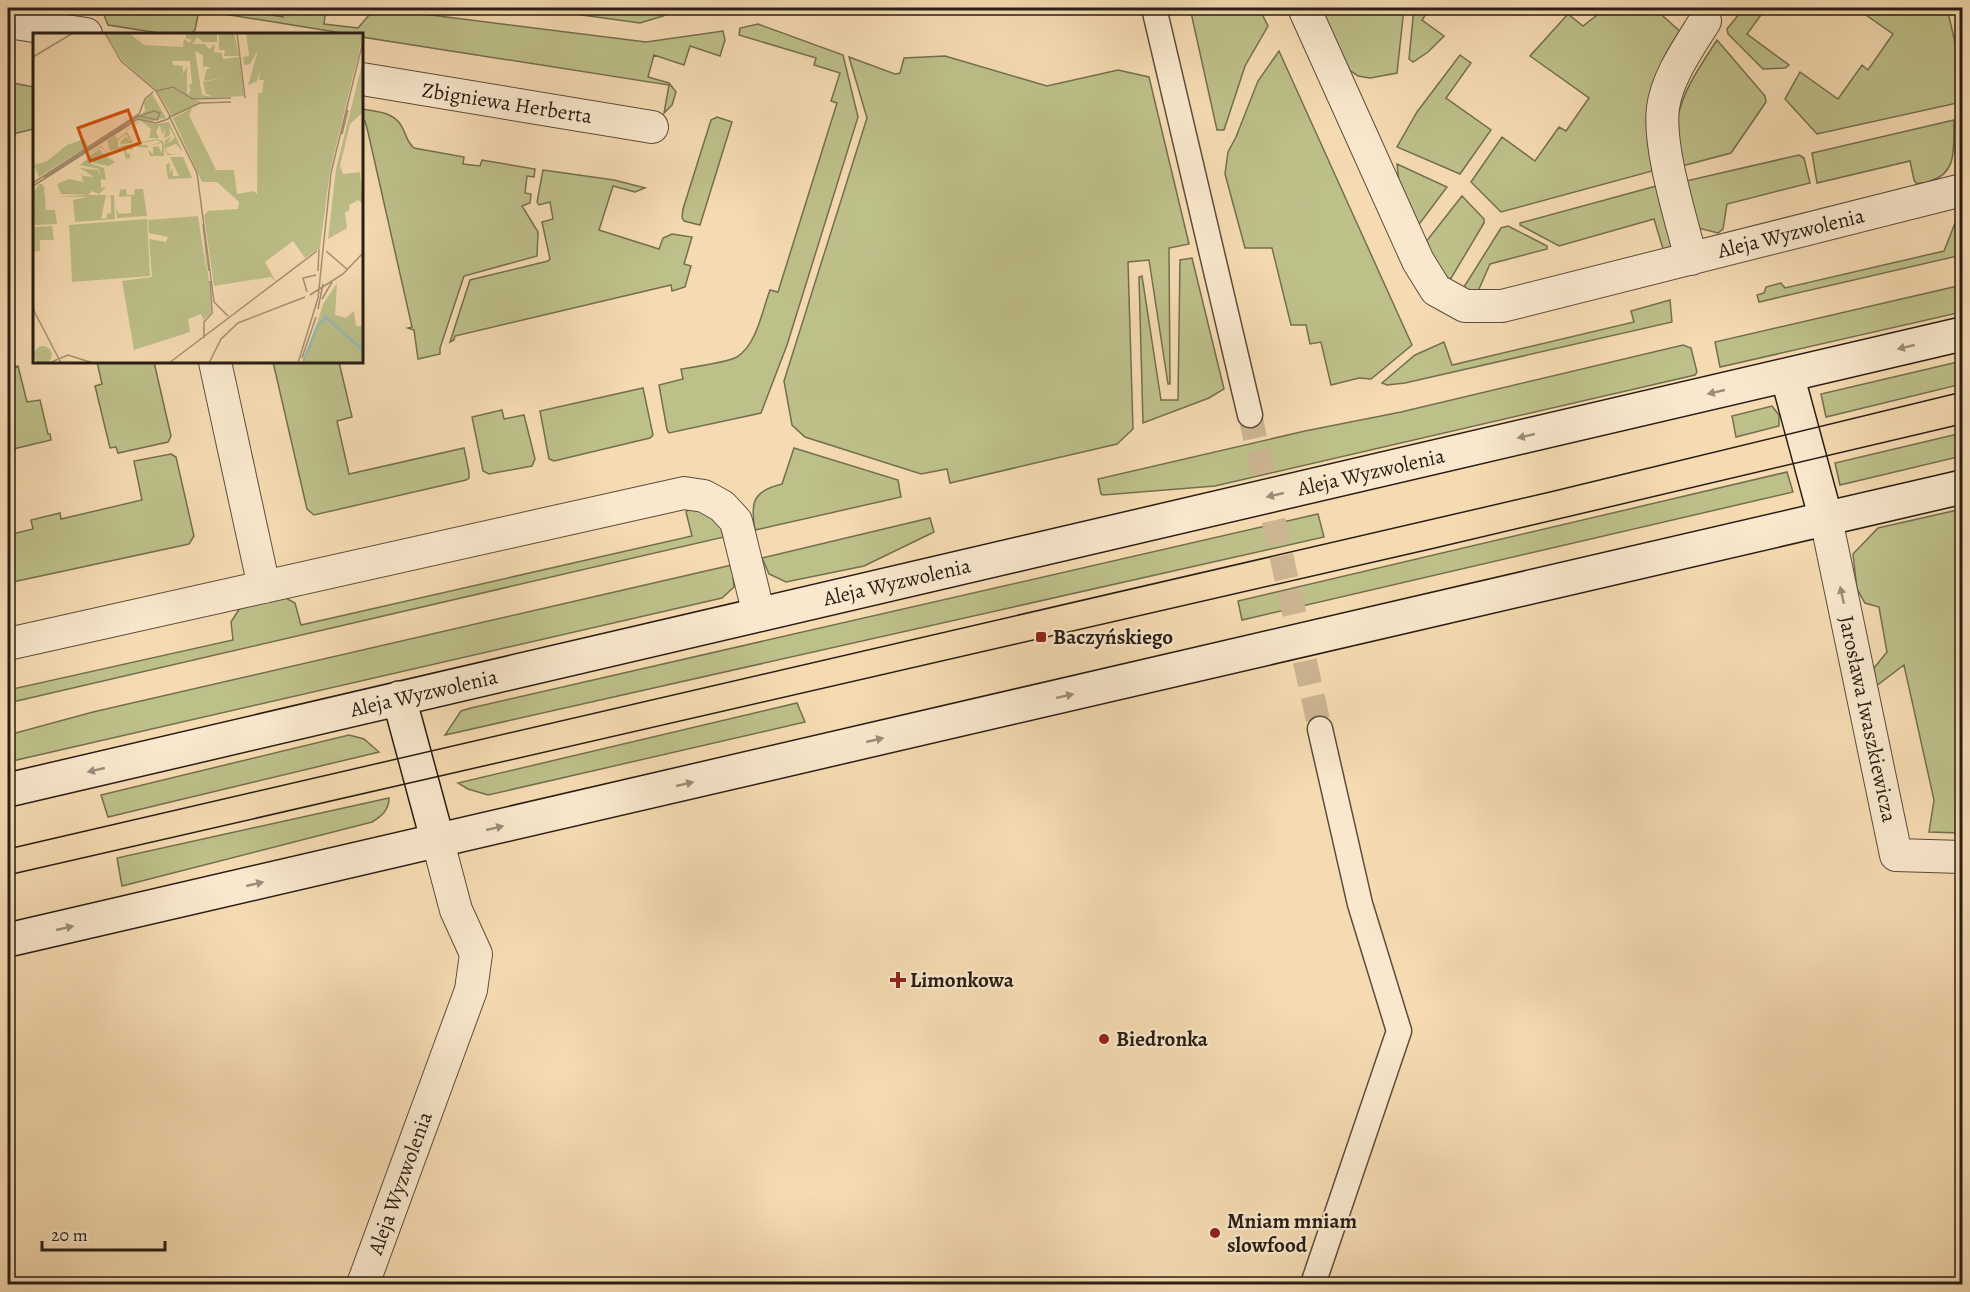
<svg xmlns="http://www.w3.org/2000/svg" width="1970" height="1292" viewBox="0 0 1970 1292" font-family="Alegreya,serif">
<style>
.green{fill:#bec08a;stroke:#736f4f;stroke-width:1.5}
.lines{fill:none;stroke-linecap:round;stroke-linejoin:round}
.pedestrian-tunnel{stroke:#cdb592;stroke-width:24;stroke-dasharray:24 12;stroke-linecap:butt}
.pedestrian-casing{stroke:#5c4d3c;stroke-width:27}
.minor-casing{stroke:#5c4d3c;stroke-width:34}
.secondary-casing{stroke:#281e14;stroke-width:36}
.pedestrian{stroke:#f9e8cd;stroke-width:24}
.minor{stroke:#f9e8cd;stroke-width:32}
.secondary{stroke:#f9e8cd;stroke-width:33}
.tram{stroke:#281e14;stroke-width:1.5}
.oneway{fill:#9b8d7a}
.poi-dot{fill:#8f2418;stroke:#f9e8cd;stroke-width:2}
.labels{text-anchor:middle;stroke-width:4.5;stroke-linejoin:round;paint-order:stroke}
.street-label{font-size:21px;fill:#281e14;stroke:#f9e8cd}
.poi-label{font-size:21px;font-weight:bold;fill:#281e14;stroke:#f9e8cd;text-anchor:start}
.inset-river{fill:none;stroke:#9dbbad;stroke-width:3}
.inset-road{fill:none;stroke:#a48f73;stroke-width:1.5}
.view{fill:#d5530d;fill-opacity:0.15;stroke:#d5530d;stroke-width:3}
.inset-edge{fill:none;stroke:#281e14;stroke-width:3}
</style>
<rect width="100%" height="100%" fill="#f6dbb2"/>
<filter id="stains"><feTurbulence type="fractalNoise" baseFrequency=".00333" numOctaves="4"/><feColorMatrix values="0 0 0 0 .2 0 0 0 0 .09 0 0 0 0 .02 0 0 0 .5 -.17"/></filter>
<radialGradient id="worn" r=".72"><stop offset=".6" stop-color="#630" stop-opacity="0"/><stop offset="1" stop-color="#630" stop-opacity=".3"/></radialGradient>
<!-- green -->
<path class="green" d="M105,8H227L283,17L285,8H326L324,24L358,28L375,8L646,42L723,31L725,40L720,56L690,46L684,65L654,55L648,77L669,83L676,92L672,105L664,113L669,85L362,37V34H348L199,10L195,30L191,34H165L108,25L104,15Z
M531,8H672L671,12L663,16L640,23Z
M1190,8H1259L1268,26L1245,66L1224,130H1217Z
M1326,8H1404L1397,73L1370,78L1358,76L1344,66L1324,22Z
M1414,8H1430L1422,20L1444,36L1428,52L1413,62L1409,59Z
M1606,8H1654L1683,34L1656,170L1501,212L1471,182L1502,137L1535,161L1559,127L1566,131L1589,98L1530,56L1568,14L1583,26Z
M1744,8H1766L1747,34L1789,65L1785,68L1763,69L1728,34L1727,29Z
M1856,8H1947L1962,72V102L1817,134L1785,99L1800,72L1838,99L1862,65L1868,70L1893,34Z
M758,24L843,55L858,117L787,345L761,413L669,433L667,430L659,385L683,379L681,369C693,367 729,362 737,357C757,344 762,311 770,290L778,292L837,103L831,101L840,73L814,65L816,58L739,35L740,28Z
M1717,40L1765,96L1766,102L1731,153L1682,166C1680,156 1676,144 1676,134C1676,99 1699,68 1717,40Z
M1279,51L1412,345L1371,379L1359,378L1331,385L1321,342L1310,344L1306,325H1291L1272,248H1245L1225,174L1228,152L1236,137L1258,81Z
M1460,55L1471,63L1446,98L1491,130L1460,174L1397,147L1417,112Z
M945,56L1047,86L1118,70L1149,77L1189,244L1169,248L1170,384H1168L1149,260L1128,262L1133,429L1117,444L950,483L947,469L921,474L805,437L792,425L784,381L867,118L849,57L895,74L900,73L904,58Z
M8,82L34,87V129L8,135Z
M362,109C379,112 397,112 404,131C407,138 408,143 414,148L464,157L463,164L480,166L482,160L535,169L534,177L527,176L525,193L531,194L530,203L522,206L538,232L537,256L464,276L440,348V354L418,359L414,330L408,328L412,327L368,132L365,121H362Z
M717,117L732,122L700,225L684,221L682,217L683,209L711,120Z
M1954,120C1953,145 1959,173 1930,181C1925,183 1922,184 1916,183L1914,180L1910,161L1817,183L1812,153Z
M1799,155L1804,158L1810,183L1727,204L1723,229L1718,233L1698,228L1686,181Z
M1397,164L1447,187L1417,227L1399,182Z
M543,170L614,180L645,188L635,192L613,186L599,230L659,249L663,238L672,234L692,237L684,264L691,266L685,287L672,291L671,285L455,336L454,340L450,342L470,280L548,261L550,259L542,222L553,219L550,202L539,205L537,202Z
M1660,185L1672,246L1666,250L1663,249L1654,219L1559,246L1520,225V223Z
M1462,196L1484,219V223L1450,280L1440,269L1425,243Z
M1961,208H1962V255L1759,302L1757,295L1764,293L1766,287L1781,283L1785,288L1944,251Z
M1508,226L1547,246V249L1490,264L1479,289L1476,291L1469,292L1464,287L1501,228Z
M1192,258L1224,389L1209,398L1143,423L1139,277L1142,276L1161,400H1178L1180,260Z
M1962,285V312L1720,367L1715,342Z
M1670,300L1672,322L1405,383L1387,385L1382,383L1415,355L1444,342L1452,365L1634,322L1631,311Z
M8,335L15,367L18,366L27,402L40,400L48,434H50L51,440L13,449L11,442L8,443Z
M1683,345L1691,348L1697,372L1695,375L1215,486L1103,495L1101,494L1098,479L1305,431L1401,412Z
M1962,361V384L1826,417L1821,394Z
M97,362H154L171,436L168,442L118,453L116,447L110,448L95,386L102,384Z
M273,362H339L352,417L337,421L349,474L464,448L469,472V478L466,480L314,515L307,509Z
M643,388L653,435L650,438L554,461L549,459L540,411Z
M1772,406L1779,415V426L1736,437L1732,416Z
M502,410L504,419L524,415L535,459L532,466L489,474L483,471L472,417Z
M1962,433V456L1840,485L1835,463Z
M794,448L898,480L901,497L755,530C750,502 753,491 782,484Z
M171,454L176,457L194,536L189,544L8,583V535L33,529L31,520L60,513L61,519L142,500L134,461Z
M1787,472L1793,492L1242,620L1238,601Z
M694,504L722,526L724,537L8,703V690L233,640L231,622L240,608L284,597L295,603L301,625L692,536L686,512Z
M1962,509V833L1929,832L1934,800L1904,665L1876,686L1874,668L1887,652L1879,607L1865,603L1857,589L1853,554L1878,528Z
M1318,514L1324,537L445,735L461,711L471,708Z
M930,518L934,532L864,566L786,582L769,574L762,558Z
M732,565L734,587L722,598L8,762V735L93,712Z
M797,703L805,722L488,795L468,789L458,783Z
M349,735L364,739L379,752L108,817L101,795Z
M389,798C389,810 382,816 372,822L122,886L117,858Z"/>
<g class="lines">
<!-- pedestrian-tunnel -->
<path class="pedestrian-tunnel" d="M1250,415L1320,729"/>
<!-- pedestrian casing -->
<g class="pedestrian-casing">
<path id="pedestrian" d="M1154,8L1250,415
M1313,1284L1399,1031L1360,904L1320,729"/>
</g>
<!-- minor casing -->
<g class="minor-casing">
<path id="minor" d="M1304,8L1418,261L1436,290L1465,306H1502L1962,190
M8,22L86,34
M362,79L652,127
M1691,259C1681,218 1658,148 1663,108C1667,77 1689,47 1705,21
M215,362L264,587
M1826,519L1896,855L1962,857
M8,644L684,493L704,496L722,506L736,521L759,615
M363,1284L471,990L476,954L456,910L438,842"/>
</g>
<!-- secondary casing -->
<g class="secondary-casing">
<path id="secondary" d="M1787,375L1826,519
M399,698L438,842
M8,790L1962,334
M8,940L1962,487"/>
</g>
<!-- pedestrian -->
<use href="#pedestrian" class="pedestrian"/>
<!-- minor -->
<use href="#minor" class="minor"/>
<!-- secondary -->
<use href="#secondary" class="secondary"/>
<!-- tram -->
<path class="tram" d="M8,849L1550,492L1962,392
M8,875L1435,548L1962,424"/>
</g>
<!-- one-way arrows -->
<defs><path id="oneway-solid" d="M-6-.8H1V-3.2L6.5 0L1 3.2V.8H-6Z" transform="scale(1.5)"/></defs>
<g class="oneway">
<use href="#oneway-solid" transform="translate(1906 347) rotate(167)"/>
<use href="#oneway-solid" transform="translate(1716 392) rotate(167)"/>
<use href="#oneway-solid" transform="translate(1526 436) rotate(167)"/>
<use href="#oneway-solid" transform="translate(1275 495) rotate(167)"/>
<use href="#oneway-solid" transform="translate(1842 595) rotate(-102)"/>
<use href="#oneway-solid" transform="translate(1065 696) rotate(-13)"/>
<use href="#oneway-solid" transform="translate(875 740) rotate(-13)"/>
<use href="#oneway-solid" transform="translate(96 770) rotate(167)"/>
<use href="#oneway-solid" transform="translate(685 784) rotate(-13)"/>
<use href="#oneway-solid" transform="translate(495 828) rotate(-13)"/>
<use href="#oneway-solid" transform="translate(255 884) rotate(-13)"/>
<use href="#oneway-solid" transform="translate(65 928) rotate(-13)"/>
</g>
<!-- markers -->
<g class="poi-dot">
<rect x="1035" y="631" width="12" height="12" rx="3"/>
<path d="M895 971h6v6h6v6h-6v6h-6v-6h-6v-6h6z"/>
<circle cx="1104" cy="1039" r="6"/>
<circle cx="1215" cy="1233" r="6"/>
</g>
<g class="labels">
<!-- street labels -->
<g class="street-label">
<text transform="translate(507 103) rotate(9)" y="7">Zbigniewa Herberta</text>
<text transform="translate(1791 233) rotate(-14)" y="7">Aleja Wyzwolenia</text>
<text transform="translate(1371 472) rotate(-13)" y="7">Aleja Wyzwolenia</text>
<text transform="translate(897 582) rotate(-13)" y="7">Aleja Wyzwolenia</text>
<text transform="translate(424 693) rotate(-13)" y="7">Aleja Wyzwolenia</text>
<text transform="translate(1868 719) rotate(78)" y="7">Jarosława Iwaszkiewicza</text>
<text transform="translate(400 1183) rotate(-70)" y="7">Aleja Wyzwolenia</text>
</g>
<!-- poi labels -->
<g class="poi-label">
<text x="1053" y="644">Baczyńskiego</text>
<text x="910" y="987">Limonkowa</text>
<text x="1116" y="1046">Biedronka</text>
<text x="1227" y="1228">Mniam mniam<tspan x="1227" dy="24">slowfood</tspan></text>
</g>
</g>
<!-- overview -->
<g transform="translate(33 33)">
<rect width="330" height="330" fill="#f6dbb2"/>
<path d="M96,0L111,12L150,14L151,6L156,10L159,7L153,5V1L184,0V9H170L164,4L160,11H172L176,16L181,12L174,11L182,12L181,19L189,20L190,26L206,24L211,63L161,66L155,61L158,57L155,52L159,51L157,28H139L140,32L150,33V41L154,33V62L144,55L123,57L89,27L74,2ZM162,18L170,22V37L171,33L178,35L173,37L171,48L190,45L170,49L173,61L180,64L169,62ZM186,0H201L206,23H191L192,17H186ZM213,0L330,2L297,138L287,215L272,225L260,208L232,229L243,249L238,244L181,253L171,182L175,178L205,176L206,169L184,149H169L140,85L159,75L156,82L183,137H201L204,161L221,158L224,161L225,60H229L231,47H226L227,38L224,48L215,52L225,17L217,31L211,32L210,24L216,23ZM330,27V79L317,91L307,133L310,141L327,139L330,171L325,167L316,172V178L312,179L314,195L295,206L303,136ZM140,55L159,66L169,69L139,83L124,58ZM119,61L133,85L119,88L104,86L112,78L111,69ZM109,86L121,91L136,89L150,119L143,111L133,115L134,120L141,122H134L131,113V123H117L115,117L120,121V114L125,113L129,120V110L115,113L128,109L124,107L100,112H114L115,115L100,113L99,118L96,115L93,118L95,122L97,119V125L93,126L90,115L88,116L80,117L77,118L74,108L68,112L80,126L68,114L54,122L82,102L84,106L94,99L100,109L98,110L89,111L88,109L87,113V109L93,104L98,109L93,101L85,107V115L89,113L124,106L130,108L132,113V107L138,104V105L133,111L142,105L136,94L137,101L136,103L131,105L132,96L129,101L127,92L123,98L126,105H116L118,96L108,88L84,103ZM51,106L55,113L6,144L0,129L1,132L14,128L34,112ZM67,116L70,121L82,129L76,133L60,130L56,123ZM137,124H150L159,145L135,146L133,132L134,131L137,130L136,141L139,135L140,143H146ZM55,125L56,130L71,135L73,147L68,146V155L73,154L66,161L58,158L56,162H73L68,186L74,185V179L75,173L74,181L78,180V164H74L81,162L82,186L42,189L40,167L55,164H23L56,162L28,161L24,151L36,146L50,149L48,139L50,143L61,144L47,135L65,137L68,143L66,136L47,132ZM6,151L0,157L6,151H9L11,154L13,177H22L24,191L0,192V160ZM93,156L94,162H101L102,156H110L114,183L84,185L83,176L86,181L98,180V163L86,164L87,157ZM165,183L174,241L168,183L176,247L178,280L170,287L168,281L155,286L157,299L101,317L89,248L119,244L116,206L133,209L135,204L116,200L115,187ZM114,186L117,243L39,249L36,192ZM19,193L21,207H7V218L0,219V194ZM304,250L302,282L313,285L321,278L323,293H330V330H272L290,271ZM1 322a9 9 0 1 1 18 0a9 9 0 1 1-18 0Z" fill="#bec08a" fill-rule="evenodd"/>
<path class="inset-river" d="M290,282L330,317M270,330L285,292L293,285"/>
<path class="inset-road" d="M72,0L88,28L123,58L137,83L135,86M204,0L212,65M0,24L40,0M123,58L140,54L160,66L198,65M137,84L167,70L198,69M137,85L164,140L181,269L195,283M309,101L315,77M11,145L106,83L121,78L127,80L124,87L106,83L11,146M0,150L106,81L112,66L120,59M0,153L105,86L123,90L135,86M170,191L176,238M293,218L315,237M285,238L286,216M177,248L179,279M274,259L270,245L283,242M277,262L310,241L330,220M289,266L299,249M0,276L28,330M285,276L290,251M171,305V289L180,279M269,325L283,284M16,330L35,322L60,330M136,330L284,218M176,330L188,306L205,290L272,264M265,330L285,265L298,140L330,8"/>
<path class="view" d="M95,77L107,110L57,128L45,95Z"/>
<rect width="330" height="330" class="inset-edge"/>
</g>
<!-- margin -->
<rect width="1970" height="1292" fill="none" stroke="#f6dbb2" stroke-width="30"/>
<rect x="9" y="9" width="1952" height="1274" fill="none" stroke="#281e14" stroke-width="3"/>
<rect x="15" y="15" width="1940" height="1262" fill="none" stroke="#281e14" stroke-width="1.5"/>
<!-- scale -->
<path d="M42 1241v9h123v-9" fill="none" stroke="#281e14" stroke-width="3"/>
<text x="51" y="1241" font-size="18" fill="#281e14" stroke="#f9e8cd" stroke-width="4.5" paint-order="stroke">20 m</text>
<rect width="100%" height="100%" filter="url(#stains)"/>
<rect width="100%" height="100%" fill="url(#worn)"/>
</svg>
